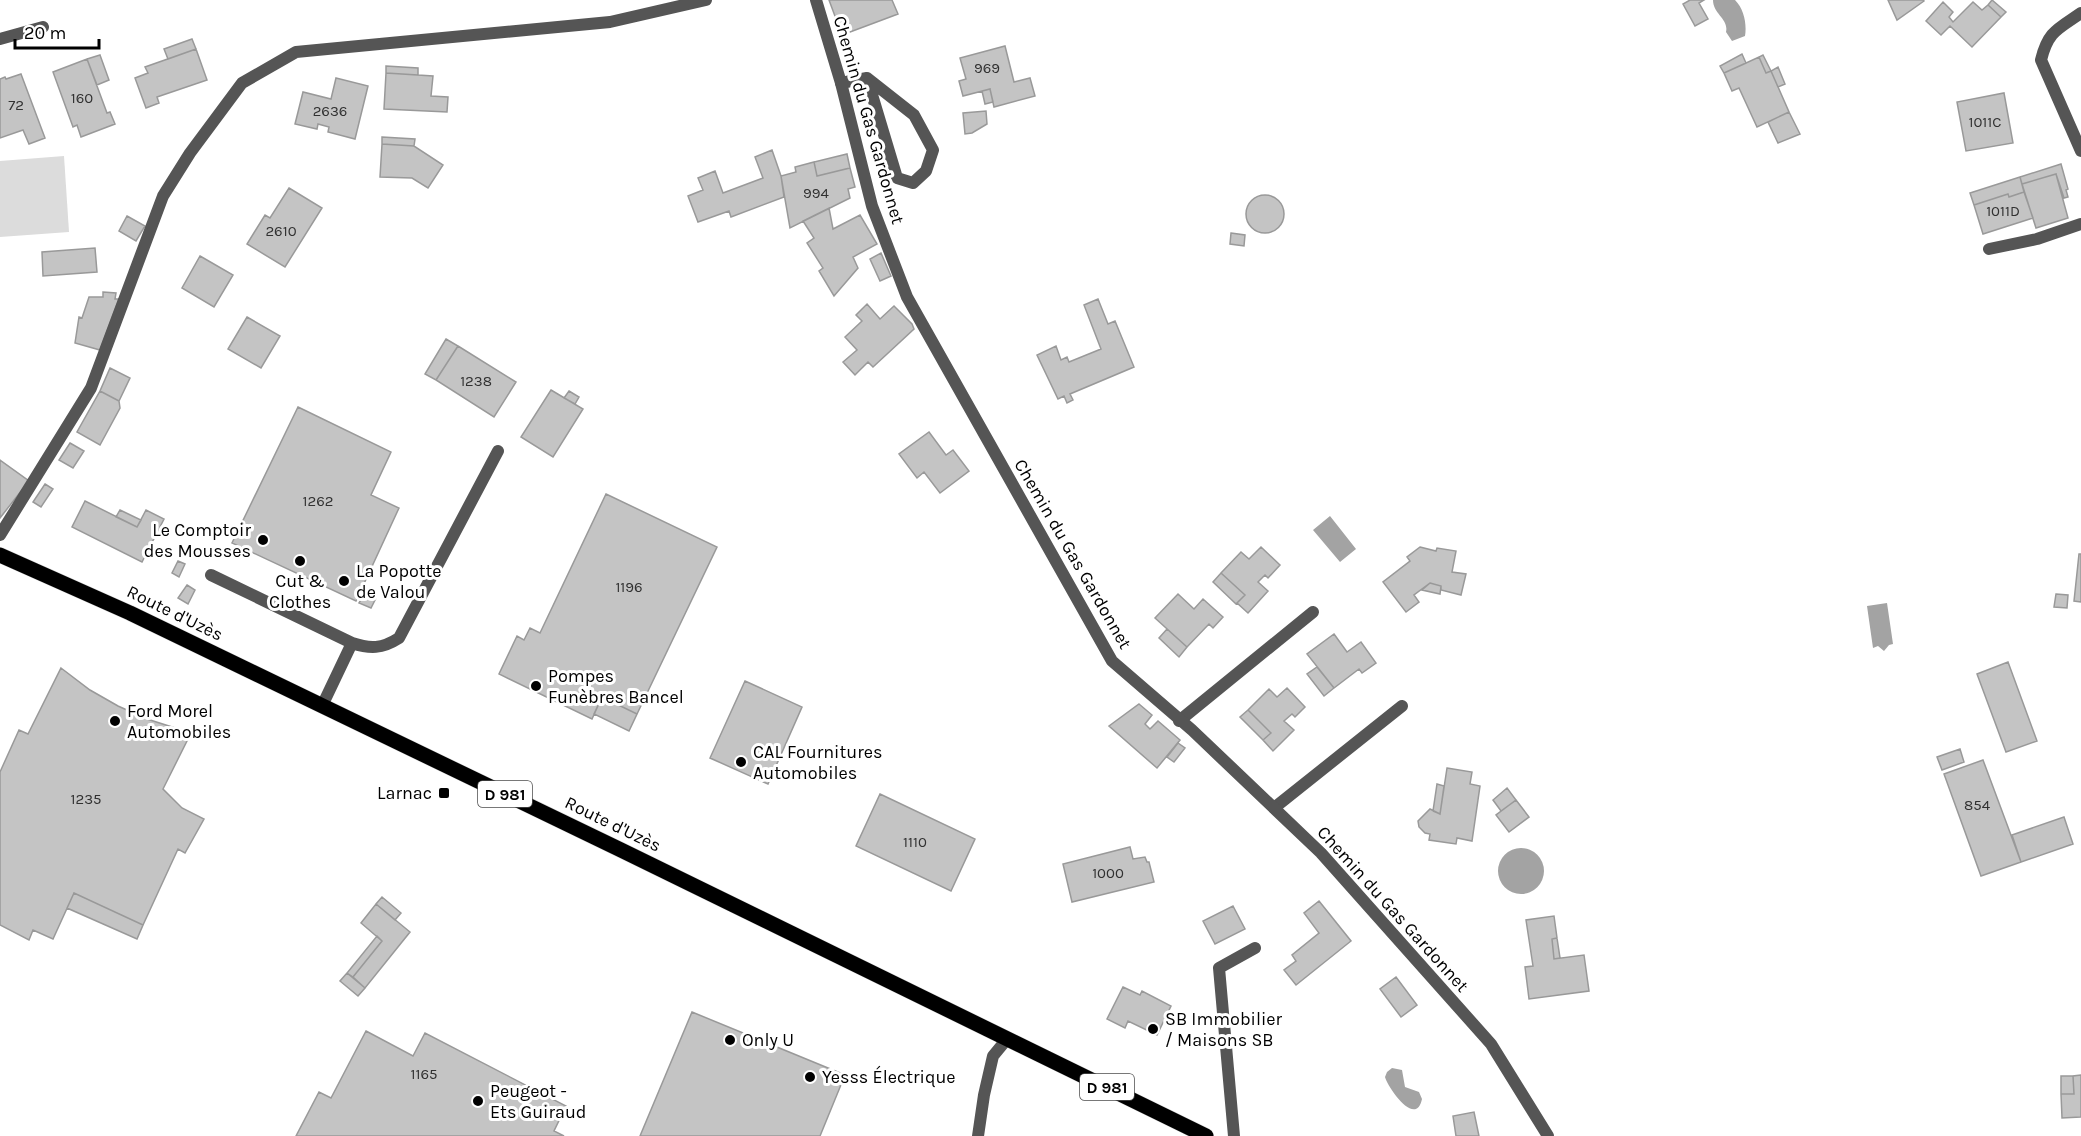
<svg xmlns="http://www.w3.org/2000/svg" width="2081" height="1136" viewBox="0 0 2081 1136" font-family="Karla,sans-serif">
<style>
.green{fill:#dcdcdc}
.water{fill:#a3a3a3}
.building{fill:#c4c4c4;stroke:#999;stroke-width:1.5}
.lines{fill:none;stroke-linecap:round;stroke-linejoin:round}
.primary-casing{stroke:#dbdbdb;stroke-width:16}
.service{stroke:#555;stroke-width:12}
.minor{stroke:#555;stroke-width:12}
.primary{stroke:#000;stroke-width:15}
.poi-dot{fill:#000;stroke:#fff;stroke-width:2}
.labels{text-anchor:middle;stroke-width:6;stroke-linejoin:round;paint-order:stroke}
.number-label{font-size:15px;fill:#313131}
.shield{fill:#fff;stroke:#4c4c4c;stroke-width:1.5}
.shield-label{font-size:16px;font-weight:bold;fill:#000}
.street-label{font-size:18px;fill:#000;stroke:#fff}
.poi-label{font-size:18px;fill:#000;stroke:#fff;text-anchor:start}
</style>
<rect width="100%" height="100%" fill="#fff"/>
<!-- green -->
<path class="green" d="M64,156L69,232L0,237V161Z"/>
<!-- water -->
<path class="water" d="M1713,0H1735C1744,9 1747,24 1745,36L1732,41L1726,32C1729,19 1713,14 1713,0Z
M1330,516L1356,549L1340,562L1313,530Z
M1887,603L1893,644L1889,645L1884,651L1878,646L1873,648L1867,606Z
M1498 871a23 23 0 1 1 46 0a23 23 0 1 1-46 0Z
M1392,1068L1402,1070L1405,1087L1419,1092L1422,1099C1416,1128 1388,1088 1385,1077L1387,1072Z"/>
<!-- building -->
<path class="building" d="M829,0H892L898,14L842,35Z
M1690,0H1704L1699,3L1708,19L1695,26L1683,4Z
M1888,0H1923L1924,1L1897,20Z
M1992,0L2006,12L2001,17L1988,5Z
M1943,2L1953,12L1949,17L1953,22L1973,2L1982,10L1988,5L2001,17L1972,47L1950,26L1941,35L1926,21Z
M192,39L196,49L168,59L164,49Z
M1005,46L1014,82L1030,78L1035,96L994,107L990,89L963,96L959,81L966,79L960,58Z
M196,49L207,80L157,97L159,103L146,108L135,78L148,73L145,67Z
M1742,54L1746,63L1724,73L1720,66Z
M100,55L109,80L97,85L87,59Z
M1763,55L1771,71L1766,73L1759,57Z
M1759,57L1766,73L1771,71L1789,112L1757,127L1739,88L1732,91L1724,73Z
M87,59L107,113L110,112L115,124L81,137L77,125L73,127L53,72Z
M386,66L418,68V75L386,73Z
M1778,67L1785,84L1778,87L1771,71Z
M386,73L433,76L431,96L448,97L447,112L384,109Z
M21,74L45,138L29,144L23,130L0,138V79L5,77L6,79Z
M336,78L368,86L355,139L328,132L329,127L318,124L317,129L295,124L303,92L331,99Z
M990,89L993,102L985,104L982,91Z
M2004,93L2013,143L1966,151L1957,102Z
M986,111L987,124L972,133L965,134L963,113Z
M1789,112L1800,134L1778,143L1768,122Z
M382,137L415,139L414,146L382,144Z
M382,144L414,146L443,165L428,188L412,178L380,177Z
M772,150L781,176L784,197L731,217L729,211L698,222L688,196L703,190L698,178L715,171L723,193L763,178L755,157Z
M847,154L850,168L817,176L814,162Z
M814,162L817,176L850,168L855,187L848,189L850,198L790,228L781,176L796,172L795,167Z
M2061,164L2068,189L2066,190L2068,197L2064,198L2056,174L2022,184L2020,177Z
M2056,174L2068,218L2036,228L2022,184Z
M2020,177L2024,192L2009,197L2008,194L1974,205L1970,193Z
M289,188L322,208L285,267L247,244L265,215L270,218Z
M2024,192L2033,218L1983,234L1974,205L2008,194L2009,197Z
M1246 214a19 19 0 1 1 38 0a19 19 0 1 1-38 0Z
M829,208L833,229L860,215L877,244L853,257L858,268L834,296L819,271L823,268L807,243L814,238L803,221Z
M127,216L145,226L136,241L119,231Z
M1231,233L1245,235L1244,246L1230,244Z
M95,248L97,272L43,276L42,252Z
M881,253L891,276L880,281L870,259Z
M200,256L233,275L214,307L182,288Z
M103,292L116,293L115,299H119L100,350L75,343L79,317L82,318L89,297H103Z
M1098,299L1108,324L1115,321L1134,367L1070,394L1073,400L1067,403L1064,396L1058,399L1037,355L1056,346L1061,360L1067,357L1069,362L1101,349L1084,305Z
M867,304L880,319L894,306L912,324L914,329L873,367L868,362L855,375L843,362L857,350L845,337L862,321L856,315Z
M247,317L280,336L261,368L228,349Z
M446,339L458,346L436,380L425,374Z
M458,346L516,382L494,417L436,380Z
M110,368L130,378L119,401L100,391Z
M551,390L583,409L553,457L521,437Z
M100,391L119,401L120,408L100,445L77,432Z
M569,391L579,397L575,404L564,398Z
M298,407L391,452L371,495L399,508L356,601L232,543Z
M929,432L946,455L953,450L969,471L940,493L924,472L917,478L899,454Z
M70,443L84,451L73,468L59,460Z
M0,460L29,481L0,518Z
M45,484L53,489L41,507L33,502Z
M606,494L717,547L637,714L602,697L592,719L499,674L517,636L524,640L530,628L540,633Z
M85,501L137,527L146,510L164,519L142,562L72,527Z
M120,510L141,520L137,527L116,517Z
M1261,547L1280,565L1268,578L1265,575L1258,582L1268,591L1248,613L1237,603L1245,595L1221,573L1241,552L1249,559Z
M1420,547L1436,551L1437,548L1456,551L1452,572L1466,574L1461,595L1441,590V586L1430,583L1414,595L1419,602L1406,612L1383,582L1410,561L1407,557Z
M2079,554H2081V602L2074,601Z
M178,561L185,564L179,577L172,573Z
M1221,573L1245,595L1236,604L1213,582Z
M1430,583L1441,586L1440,594L1422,590Z
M187,585L195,590L188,604L178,598Z
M365,593L376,598L371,608L359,603Z
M1178,594L1194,609L1203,599L1223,617L1213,628L1209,624L1187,647L1155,618Z
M2056,594L2068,595L2067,608L2054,607Z
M1167,629L1187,647L1179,657L1159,638Z
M1334,634L1347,652L1361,642L1376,663L1362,673L1359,669L1334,688L1307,654Z
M2008,662L2037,741L2006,752L1977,674Z
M1317,667L1334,688L1324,696L1307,674Z
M61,668L90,690L118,706L147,719L191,733L163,789L182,808L204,819L185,853L178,849L143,925L74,893L53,939L33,930L29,940L0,925V772L19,730L28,734Z
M745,681L802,707L768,784L710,758Z
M1287,688L1305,707L1295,717L1292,714L1284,721L1294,730L1273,751L1263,740L1271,733L1248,710L1269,689L1277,697Z
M602,697L637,714L629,731L594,714Z
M1139,704L1152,715L1145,724L1150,729L1158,721L1180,740L1157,768L1109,726Z
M1248,710L1271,733L1263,740L1240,717Z
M1178,743L1185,748L1174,762L1167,757Z
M1960,749L1964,762L1942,770L1937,757Z
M1983,760L2021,862L1981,876L1944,774Z
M1447,768L1472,772L1470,784L1480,786L1472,841L1457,838L1456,844L1429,840L1430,834L1425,833L1419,827L1418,821L1430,809L1440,814Z
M1437,784L1444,786L1440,814L1433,811Z
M1507,788L1516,800L1501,811L1493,800Z
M880,794L975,839L951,891L856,846Z
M1516,800L1529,817L1509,832L1496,815Z
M2064,817L2073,844L2021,862L2012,835Z
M1130,847L1133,859L1145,857L1147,862H1149L1154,882L1072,902L1063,864Z
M74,893L143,925L137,939L67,908Z
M382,897L401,913L395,920L376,904Z
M1319,901L1351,941L1296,985L1284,970L1296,961L1292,955L1319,933L1304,913Z
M376,904L410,932L365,988L353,977L382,941L361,923Z
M1233,906L1245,929L1215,944L1203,921Z
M1554,916L1557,938L1552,939L1554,959L1584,955L1589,991L1529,999L1525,967L1533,966L1526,920Z
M377,936L382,941L353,977L347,973Z
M1557,938L1560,958L1554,959L1552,939Z
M347,973L365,988L358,996L340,981Z
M1396,977L1417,1005L1401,1017L1380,989Z
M1123,987L1140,995L1142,991L1171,1006L1157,1035L1128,1021L1125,1028L1107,1019Z
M692,1012L845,1075L820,1136H640Z
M366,1031L413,1056L425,1033L566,1106L554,1131L564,1136H296L319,1092L331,1098Z
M2081,1075V1117L2062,1118L2061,1094H2074L2073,1076Z
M2061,1076H2073L2074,1094H2061Z
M1474,1112L1479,1136H1456L1453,1116Z"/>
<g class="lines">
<!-- primary casing -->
<g class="primary-casing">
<path id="primary" d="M0,555L130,613L621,850L1206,1136"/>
</g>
<!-- service -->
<path class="service" d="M2081,13C2058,29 2048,31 2041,60L2081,151
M0,39L43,27
M841,83L867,78L897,178L913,183L926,171L933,150L914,115L867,78
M1989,249L2037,239L2081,224
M0,535L91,388L163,196L190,153L242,83L296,52L610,22L706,0
M211,575L352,643L322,706
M352,643C370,649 382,649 399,638L498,451
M1179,721L1313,612
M1274,808L1402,706
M1234,1136L1219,968L1255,948"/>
<!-- minor -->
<path class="minor" d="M816,0L841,83L872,206L907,297L1112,661L1192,730L1321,853L1491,1044L1548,1136
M978,1136L984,1095L993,1056L1007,1039"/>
<!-- primary -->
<use href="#primary" class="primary"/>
</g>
<!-- markers -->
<g class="poi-dot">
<circle cx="263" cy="540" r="6"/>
<circle cx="300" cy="561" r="6"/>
<circle cx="344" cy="581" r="6"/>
<circle cx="536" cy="686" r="6"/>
<circle cx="115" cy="721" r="6"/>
<circle cx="741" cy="762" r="6"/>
<rect x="438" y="787" width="12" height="12" rx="3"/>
<circle cx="1153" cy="1029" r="6"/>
<circle cx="730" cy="1040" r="6"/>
<circle cx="810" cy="1077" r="6"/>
<circle cx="478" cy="1101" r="6"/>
</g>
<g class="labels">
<!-- number labels -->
<g class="number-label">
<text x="987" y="73">969</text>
<text x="82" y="103">160</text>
<text x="16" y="110">72</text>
<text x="330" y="116">2636</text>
<text x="1985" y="127">1011C</text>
<text x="816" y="198">994</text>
<text x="2003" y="216">1011D</text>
<text x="281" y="236">2610</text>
<text x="476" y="386">1238</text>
<text x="318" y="506">1262</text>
<text x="629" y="592">1196</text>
<text x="86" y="804">1235</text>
<text x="1977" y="810">854</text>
<text x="915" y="847">1110</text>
<text x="1108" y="878">1000</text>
<text x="424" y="1079">1165</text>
</g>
<!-- shield labels -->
<g class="shield">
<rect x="478" y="781" width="54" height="26" rx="4.5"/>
<rect x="1080" y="1074" width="54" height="26" rx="4.5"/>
</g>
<g class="shield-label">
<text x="505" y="800">D 981</text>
<text x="1107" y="1093">D 981</text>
</g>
<!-- street labels -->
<g class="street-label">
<text transform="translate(869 120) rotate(74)" y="6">Chemin du Gas Gardonnet</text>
<text transform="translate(1073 554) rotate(60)" y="6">Chemin du Gas Gardonnet</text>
<text transform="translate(175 613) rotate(26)" y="6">Route d'Uzès</text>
<text transform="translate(613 824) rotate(26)" y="6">Route d'Uzès</text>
<text transform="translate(1393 909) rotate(48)" y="6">Chemin du Gas Gardonnet</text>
</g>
<!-- poi labels -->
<g class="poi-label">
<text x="251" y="536" text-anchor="end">Le Comptoir<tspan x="251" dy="21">des Mousses</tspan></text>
<text x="356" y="577">La Popotte<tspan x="356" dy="21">de Valou</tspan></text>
<text x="300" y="587" text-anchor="middle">Cut &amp;<tspan x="300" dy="21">Clothes</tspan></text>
<text x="548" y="682">Pompes<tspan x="548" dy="21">Funèbres Bancel</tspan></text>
<text x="127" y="717">Ford Morel<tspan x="127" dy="21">Automobiles</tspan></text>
<text x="753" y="758">CAL Fournitures<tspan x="753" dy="21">Automobiles</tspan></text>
<text x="432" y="799" text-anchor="end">Larnac</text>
<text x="1165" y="1025">SB Immobilier<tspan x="1165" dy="21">/ Maisons SB</tspan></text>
<text x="742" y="1046">Only U</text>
<text x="822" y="1083">Yesss Électrique</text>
<text x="490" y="1097">Peugeot -<tspan x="490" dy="21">Ets Guiraud</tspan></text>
</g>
</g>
<!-- scale -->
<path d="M15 39v9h84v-9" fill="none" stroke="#000000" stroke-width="3"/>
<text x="24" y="39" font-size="18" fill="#000000" stroke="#ffffff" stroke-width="4.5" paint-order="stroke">20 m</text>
</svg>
